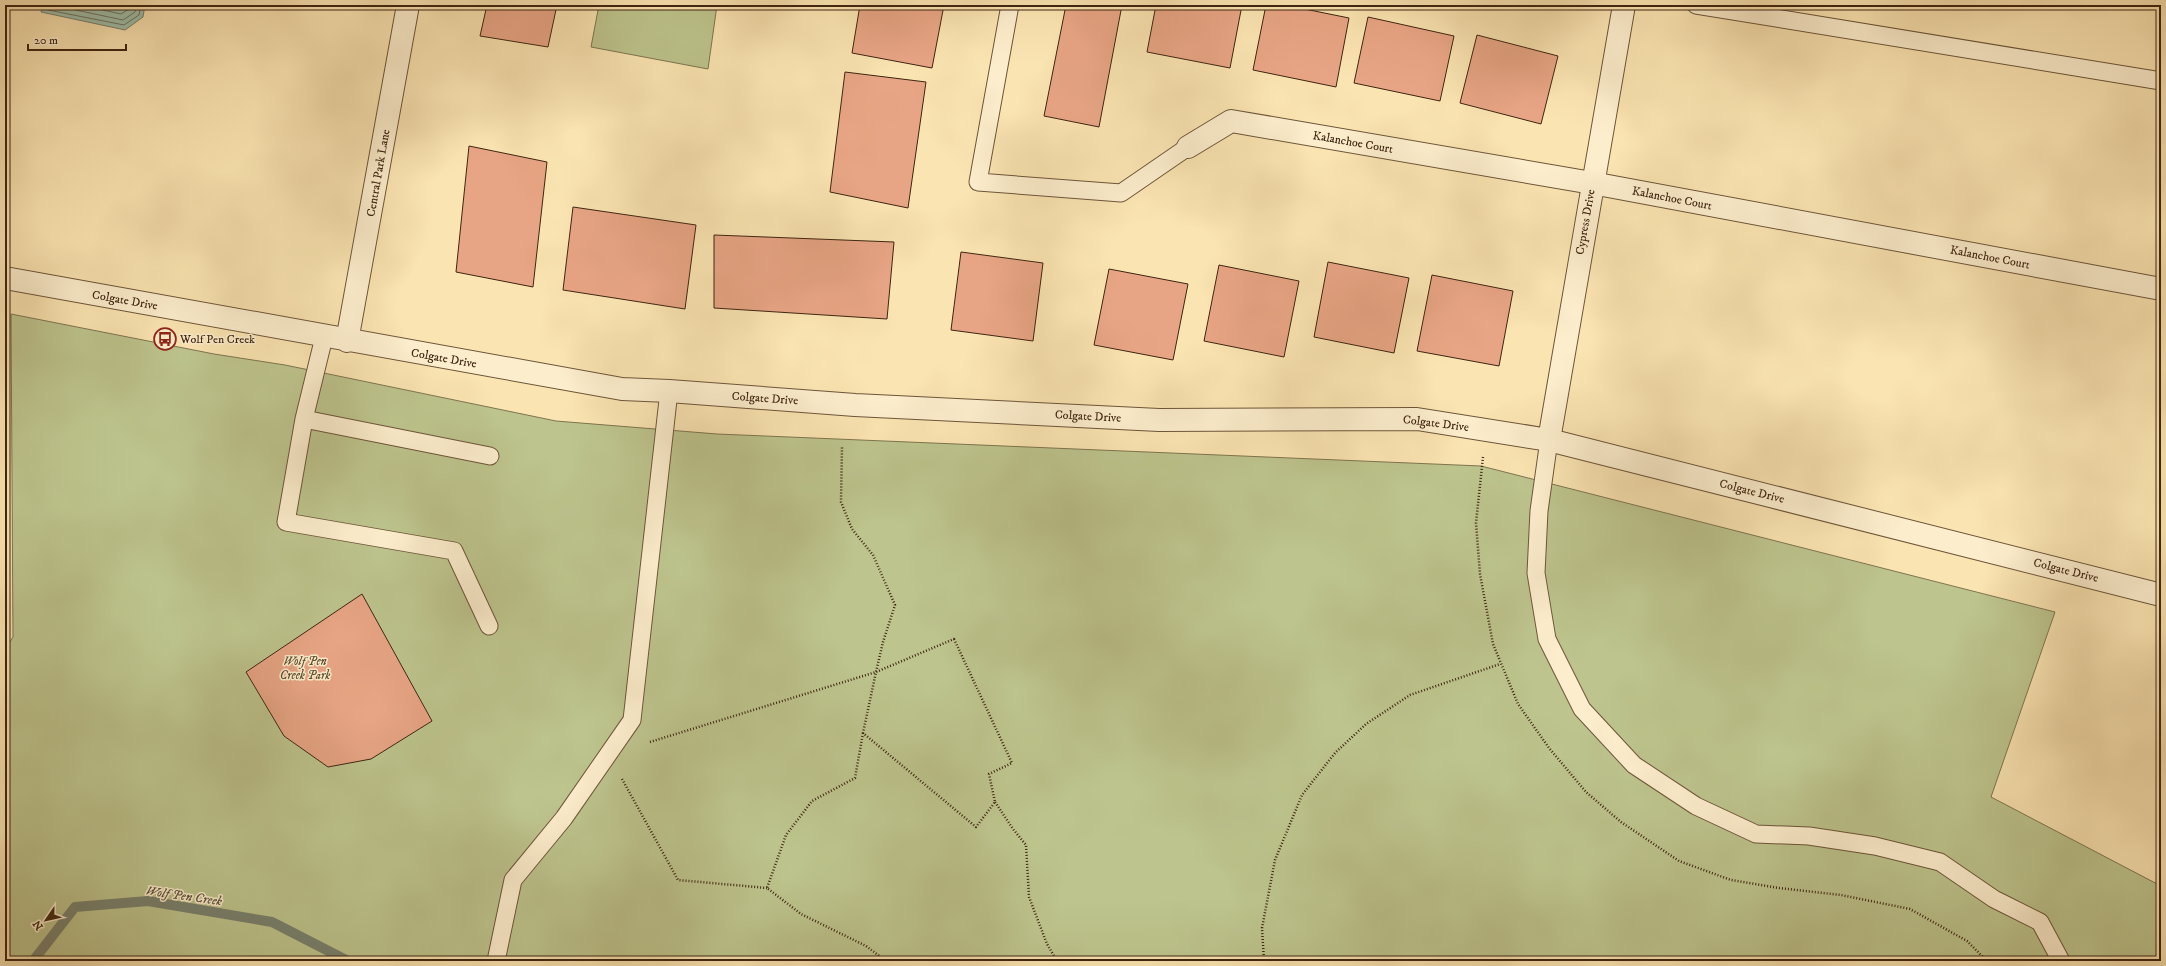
<svg xmlns="http://www.w3.org/2000/svg" width="2166" height="966" viewBox="0 0 2166 966" font-family="'IM FELL DW Pica',serif">
<style>
.green{fill:#bdc48d;stroke:#7e744f}
.water{fill:#9ebfac;stroke:#78816e}
.lines{fill:none;stroke-linecap:round;stroke-linejoin:round}
.shore{stroke:#6e725e;stroke-width:1}
.stream{stroke:#78816e;stroke-width:10}
.building{fill:#e8a585;stroke:#3e2511}
.service-casing{stroke:#6d5539;stroke-width:19}
.minor-casing{stroke:#6d5539;stroke-width:24}
.path{stroke:#3e2511;stroke-width:2.5;stroke-dasharray:1 2;stroke-linecap:butt}
.service{stroke:#fcedcc;stroke-width:17}
.minor{stroke:#fcedcc;stroke-width:22}
.labels{text-anchor:middle;stroke-width:3;stroke-linejoin:round;paint-order:stroke}
.street-label{font-size:12px;fill:#3e2511;stroke:#fcedcc}
.poi-label{font-size:12px;fill:#3e2511;stroke:#fcedcc;text-anchor:start}
.park-label{font-size:12px;font-style:italic;fill:#5e4d30;stroke:#fcedcc}
.water-label{font-size:13px;font-style:italic;fill:#5b5340;stroke:#fcedcc}
</style>
<rect width="100%" height="100%" fill="#fae4b1"/>
<filter id="stains"><feTurbulence type="fractalNoise" baseFrequency=".005" numOctaves="4"/><feColorMatrix values="0 0 0 0 .2 0 0 0 0 .09 0 0 0 0 .02 0 0 0 .5 -.17"/></filter>
<radialGradient id="worn" r=".72"><stop offset=".6" stop-color="#630" stop-opacity="0"/><stop offset="1" stop-color="#630" stop-opacity=".3"/></radialGradient>
<!-- green -->
<path class="green" d="M599,5H717L708,69L591,47Z
M11,314L214,354L285,365L556,421L717,434L1481,466L2055,612L1991,797L2161,886V961H5V650L13,637Z"/>
<!-- water -->
<path class="water" d="M43,5H145L143,17L125,30L41,12Z"/>
<g class="lines">
<!-- shore -->
<path class="shore" d="M47,5L48,10L124,25L139,15L141,5
M52,5L123,20L135,12L136,5
M80,5L121,14L129,9L130,5"/>
<!-- stream -->
<path class="stream" d="M33,961L75,907L148,901L272,922L348,961"/>
</g>
<!-- building -->
<path class="building" d="M487,5H557L548,47L480,36Z
M860,5H944L932,68L852,53Z
M1066,5H1122L1099,127L1044,116Z
M1156,5H1242L1230,68L1147,52Z
M1266,5H1285L1349,18L1336,87L1253,70Z
M1368,17L1454,36L1440,101L1354,83Z
M1477,35L1558,56L1541,124L1460,103Z
M845,72L926,82L908,208L830,192Z
M469,146L547,162L533,287L456,272Z
M573,207L696,225L685,309L563,290Z
M714,235L894,242L887,319L714,308Z
M961,252L1043,263L1033,341L951,330Z
M1328,262L1409,278L1394,353L1314,337Z
M1219,265L1299,281L1284,357L1204,341Z
M1109,269L1188,284L1173,360L1094,345Z
M1432,275L1513,291L1499,366L1417,351Z
M362,594L432,721L371,759L328,767L284,736L246,672Z"/>
<g class="lines">
<!-- service casing -->
<g class="service-casing">
<path id="service" d="M1010,5L978,182L1121,193L1188,147
M1696,5L2161,81
M324,337L304,419L286,522L454,551L489,626
M304,419L490,456
M1549,440L1539,511L1536,573L1547,639L1582,709L1634,765L1696,806L1756,834L1809,836L1875,846L1940,862L1994,899L2040,922L2061,961
M496,961L513,880L564,818L632,720L669,391"/>
</g>
<!-- minor casing -->
<g class="minor-casing">
<path id="minor" d="M1188,147L1231,121L1592,183L2161,289
M5,278L622,389L669,391L855,405L1159,420L1417,419L1549,440L2161,595
M347,341L408,5
M1549,440L1624,5"/>
</g>
<!-- path -->
<path class="path" d="M1483,457L1476,523L1480,574L1493,644L1518,704L1549,748L1586,792L1621,822L1679,861L1731,880L1779,888L1841,895L1910,909L1967,941L1987,961
M954,639L1012,763L989,774L995,802L976,827L863,733L876,672Z
M863,733L855,778L812,801L786,835L767,888L801,914L866,946L886,961
M650,742L876,672L883,642L895,605L873,555L852,529L841,502L842,446
M622,779L678,880L767,888
M995,802L1013,829L1026,845L1029,897L1047,944L1057,961
M1264,961L1262,928L1275,860L1302,795L1335,753L1366,724L1410,695L1500,664"/>
<!-- service -->
<use href="#service" class="service"/>
<!-- minor -->
<use href="#minor" class="minor"/>
</g>
<!-- icons -->
<defs>
<g id="bus-ring" transform="scale(1.15)"><circle r="9.5" fill="#fcedcc" stroke="#8f2418" stroke-width="1.5"/><path d="M-5-6H5V4H4V6H2V4H-2V6H-4V4H-5ZM-3.5-4V0h7V-4ZM-3.5 1.2v1.5H-2V1.2ZM2 1.2v1.5H3.5V1.2Z" fill="#8f2418"/></g>
</defs>
<g fill-rule="evenodd">
<use href="#bus-ring" x="165" y="339"/>
</g>
<g class="labels">
<!-- street labels -->
<g class="street-label">
<text transform="translate(1353 142) rotate(10)" y="4">Kalanchoe Court</text>
<text transform="translate(378 173) rotate(-80)" y="4">Central Park Lane</text>
<text transform="translate(1672 198) rotate(11)" y="4">Kalanchoe Court</text>
<text transform="translate(1585 222) rotate(-80)" y="4">Cypress Drive</text>
<text transform="translate(1990 257) rotate(11)" y="4">Kalanchoe Court</text>
<text transform="translate(125 300) rotate(10)" y="4">Colgate Drive</text>
<text transform="translate(444 358) rotate(10)" y="4">Colgate Drive</text>
<text transform="translate(765 398) rotate(4)" y="4">Colgate Drive</text>
<text transform="translate(1088 416) rotate(3)" y="4">Colgate Drive</text>
<text transform="translate(1436 423) rotate(7)" y="4">Colgate Drive</text>
<text transform="translate(1752 491) rotate(14)" y="4">Colgate Drive</text>
<text transform="translate(2066 570) rotate(14)" y="4">Colgate Drive</text>
</g>
<!-- poi labels -->
<g class="poi-label">
<text x="180" y="343">Wolf Pen Creek</text>
</g>
<!-- park labels -->
<g class="park-label">
<text x="305" y="665">Wolf Pen<tspan x="305" dy="14">Creek Park</tspan></text>
</g>
<!-- water labels -->
<g class="water-label">
<text transform="translate(184 895) rotate(8)" y="5">Wolf Pen Creek</text>
</g>
</g>
<!-- margin -->
<rect width="2166" height="966" fill="none" stroke="#fae4b1" stroke-width="20"/>
<rect x="6" y="6" width="2154" height="954" fill="none" stroke="#3e2511" stroke-width="2"/>
<rect x="10" y="10" width="2146" height="946" fill="none" stroke="#3e2511"/>
<!-- north arrow -->
<g transform="translate(46 920) rotate(236)" stroke="#fcedcc" stroke-width="3" paint-order="stroke">
<path d="M0-3L7 15L0 10L-7 15Z" fill="#3e2511"/>
<text y="-6" font-size="11" font-weight="bold" text-anchor="middle" fill="#3e2511">N</text>
</g>
<!-- scale -->
<path d="M28 44v6h98v-6" fill="none" stroke="#3e2511" stroke-width="2"/>
<text x="34" y="44" font-size="12" fill="#3e2511" stroke="#fcedcc" stroke-width="3" paint-order="stroke">20 m</text>
<rect width="100%" height="100%" filter="url(#stains)"/>
<rect width="100%" height="100%" fill="url(#worn)"/>
</svg>
